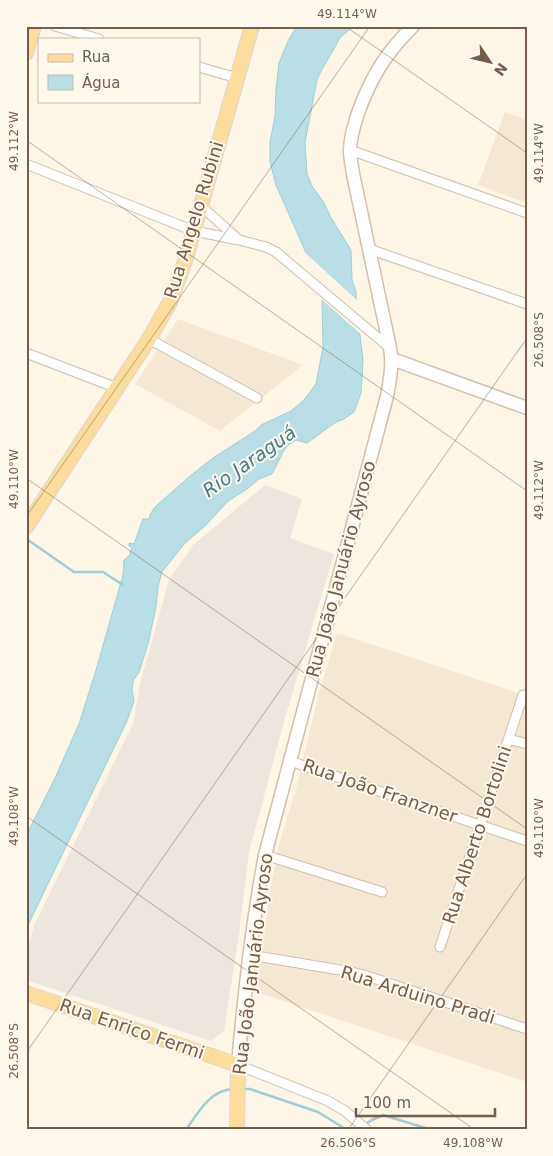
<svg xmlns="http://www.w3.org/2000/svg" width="553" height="1156" viewBox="0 0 553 1156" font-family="'DejaVu Sans',sans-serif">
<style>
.residential{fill:#f4e7d3}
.industrial{fill:#ece6df}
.water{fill:#b9dee6;stroke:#9fcdd8}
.pier{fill:#fdf5e5}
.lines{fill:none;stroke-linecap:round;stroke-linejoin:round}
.stream{stroke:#9fcdd8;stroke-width:2.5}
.street-casing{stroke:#d0bfae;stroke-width:11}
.secondary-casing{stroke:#d3bfab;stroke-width:15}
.primary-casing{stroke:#dbd5d0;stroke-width:16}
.street{stroke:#fff;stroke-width:9}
.secondary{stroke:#fff;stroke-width:12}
.primary{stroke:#fcdd9d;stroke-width:14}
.ticks{fill:none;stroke:#765c4a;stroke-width:1;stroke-opacity:0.45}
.labels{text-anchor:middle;stroke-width:4;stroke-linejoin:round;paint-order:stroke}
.street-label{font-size:18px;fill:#765c4a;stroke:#fff8ec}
.water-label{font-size:19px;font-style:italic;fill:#437a8a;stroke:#fff8ec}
.neatline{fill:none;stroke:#765c4a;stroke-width:2}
.ticks-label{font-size:12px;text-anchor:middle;fill:#765c4a}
</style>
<rect width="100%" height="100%" fill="#fdf5e5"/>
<!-- residential -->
<path class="residential" d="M505,112L527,120V203L478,185Z
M178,319L303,365L220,431L135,384Z
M337,633L527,696V1082L256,992L270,889L280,841L296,789L319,693Z"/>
<!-- industrial -->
<path class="industrial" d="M265,485L302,499L290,538L334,554L285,718L249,852L239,934L224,1031L211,1041L26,980V953L35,923L133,724L140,683L169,580L193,545Z"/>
<!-- water -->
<path class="water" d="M297,26H353L340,38L320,73L317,80L305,142L307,174L312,186L324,203L330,216L351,250L352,280L356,292V303L363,360L361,393L354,412L344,419L336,422L307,443L296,440L288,445L284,450L272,474L259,479L247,489L228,501L206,525L184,544L162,572L158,586L156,607L148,644L139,672L133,681L132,690L134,701L127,721L26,929V836L56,776L79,724L97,667L123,575L124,560L129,556L132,548L129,546V543L134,544L143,519H149L151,513L155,507L190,476L213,458L255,431L261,425L291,411L304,400L316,384L323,347L322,298L310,262L276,185L270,162V142L275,116L276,89L279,63L288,41Z"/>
<!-- pier -->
<path class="pier" d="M301,249L358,301L363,336L319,297L308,263Z"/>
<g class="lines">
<!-- stream -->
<path class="stream" d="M28,540L74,572H103L123,585
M242,1089H250L318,1112L347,1130
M186,1130C198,1112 211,1089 234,1089
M356,1130L372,1120L383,1115L432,1130"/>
<!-- street casing -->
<g class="street-casing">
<path id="street" d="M55,26L99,39
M199,67L237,78
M350,150L527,213
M26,164L194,231L239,240L266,247L276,252L390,348
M201,206L239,240
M369,249L527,304
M149,339L257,398
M26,353L117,388
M509,739L527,744
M290,761L527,841
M265,855L382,892
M440,947L523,695
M250,955L352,972L370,977L527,1029
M238,1065L328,1101L345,1111L367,1130"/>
</g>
<!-- secondary casing -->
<g class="secondary-casing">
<path id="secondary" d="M392,359L527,408
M238,1065C244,995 252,924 265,855L387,396C390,380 393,365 390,348L353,174C352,166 350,158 350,151C350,138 354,125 358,113C371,77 386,53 413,26"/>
</g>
<!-- primary casing -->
<g class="primary-casing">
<path id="primary" d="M26,53L34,26
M26,527L149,339L170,302L186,258L252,26
M26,993L238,1065L237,1130"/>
</g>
<!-- street -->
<use href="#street" class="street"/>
<!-- secondary -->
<use href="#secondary" class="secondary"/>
<!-- primary -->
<use href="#primary" class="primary"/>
</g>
<!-- ticks -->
<path class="ticks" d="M345,26L527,153M26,140L527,491M26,478L527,829M26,517L370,26M26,816L475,1130M26,1053L527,338M348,1130L527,874"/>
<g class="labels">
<!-- street labels -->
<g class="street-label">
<text transform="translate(194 220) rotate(-73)" y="6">Rua Angelo Rubini</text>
<text transform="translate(341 569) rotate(-75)" y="6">Rua João Januário Ayroso</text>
<text transform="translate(380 791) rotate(19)" y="6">Rua João Franzner</text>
<text transform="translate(477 835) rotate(-72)" y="6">Rua Alberto Bortolini</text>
<text transform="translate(253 964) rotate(-83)" y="6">Rua João Januário Ayroso</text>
<text transform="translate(418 995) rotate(17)" y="6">Rua Arduino Pradi</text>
<text transform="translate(132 1029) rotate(19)" y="6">Rua Enrico Fermi</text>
</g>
<!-- water labels -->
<g class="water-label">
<text transform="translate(249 461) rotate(-35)" y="7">Rio Jaraguá</text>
</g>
</g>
<!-- border -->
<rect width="553" height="1156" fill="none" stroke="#fff8ec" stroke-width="55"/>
<!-- legend -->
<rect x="38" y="38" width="162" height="65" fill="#fff8ec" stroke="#c8baab"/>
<rect x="48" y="54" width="25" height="8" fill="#fcdd9d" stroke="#c8baab"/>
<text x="82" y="62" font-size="15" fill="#765c4a">Rua</text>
<rect x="48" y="75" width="25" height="15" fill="#b9dee6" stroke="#c8baab"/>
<text x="82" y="88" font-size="15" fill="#765c4a">Água</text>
<!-- north arrow -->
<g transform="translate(490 62) rotate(125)" stroke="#fff8ec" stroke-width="4" paint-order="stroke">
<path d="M0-4L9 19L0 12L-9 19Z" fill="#765c4a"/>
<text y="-8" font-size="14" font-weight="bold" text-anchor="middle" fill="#765c4a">N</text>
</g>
<!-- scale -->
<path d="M356 1108v8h139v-8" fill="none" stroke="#765c4a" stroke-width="2.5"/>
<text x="363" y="1108" font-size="15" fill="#765c4a" stroke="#fff8ec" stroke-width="4" paint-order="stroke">100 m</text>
<rect x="28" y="28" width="498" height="1100" class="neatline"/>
<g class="ticks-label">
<text x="347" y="18">49.114°W</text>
<text transform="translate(14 141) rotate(-90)" y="4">49.112°W</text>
<text transform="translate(539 153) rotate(-90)" y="4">49.114°W</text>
<text transform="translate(539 340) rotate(-90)" y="4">26.508°S</text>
<text transform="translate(14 479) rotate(-90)" y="4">49.110°W</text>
<text transform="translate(539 490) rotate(-90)" y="4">49.112°W</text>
<text transform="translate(14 816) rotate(-90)" y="4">49.108°W</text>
<text transform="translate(539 828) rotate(-90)" y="4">49.110°W</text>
<text transform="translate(14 1051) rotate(-90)" y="4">26.508°S</text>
<text x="348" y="1147">26.506°S</text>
<text x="473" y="1147">49.108°W</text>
</g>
</svg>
